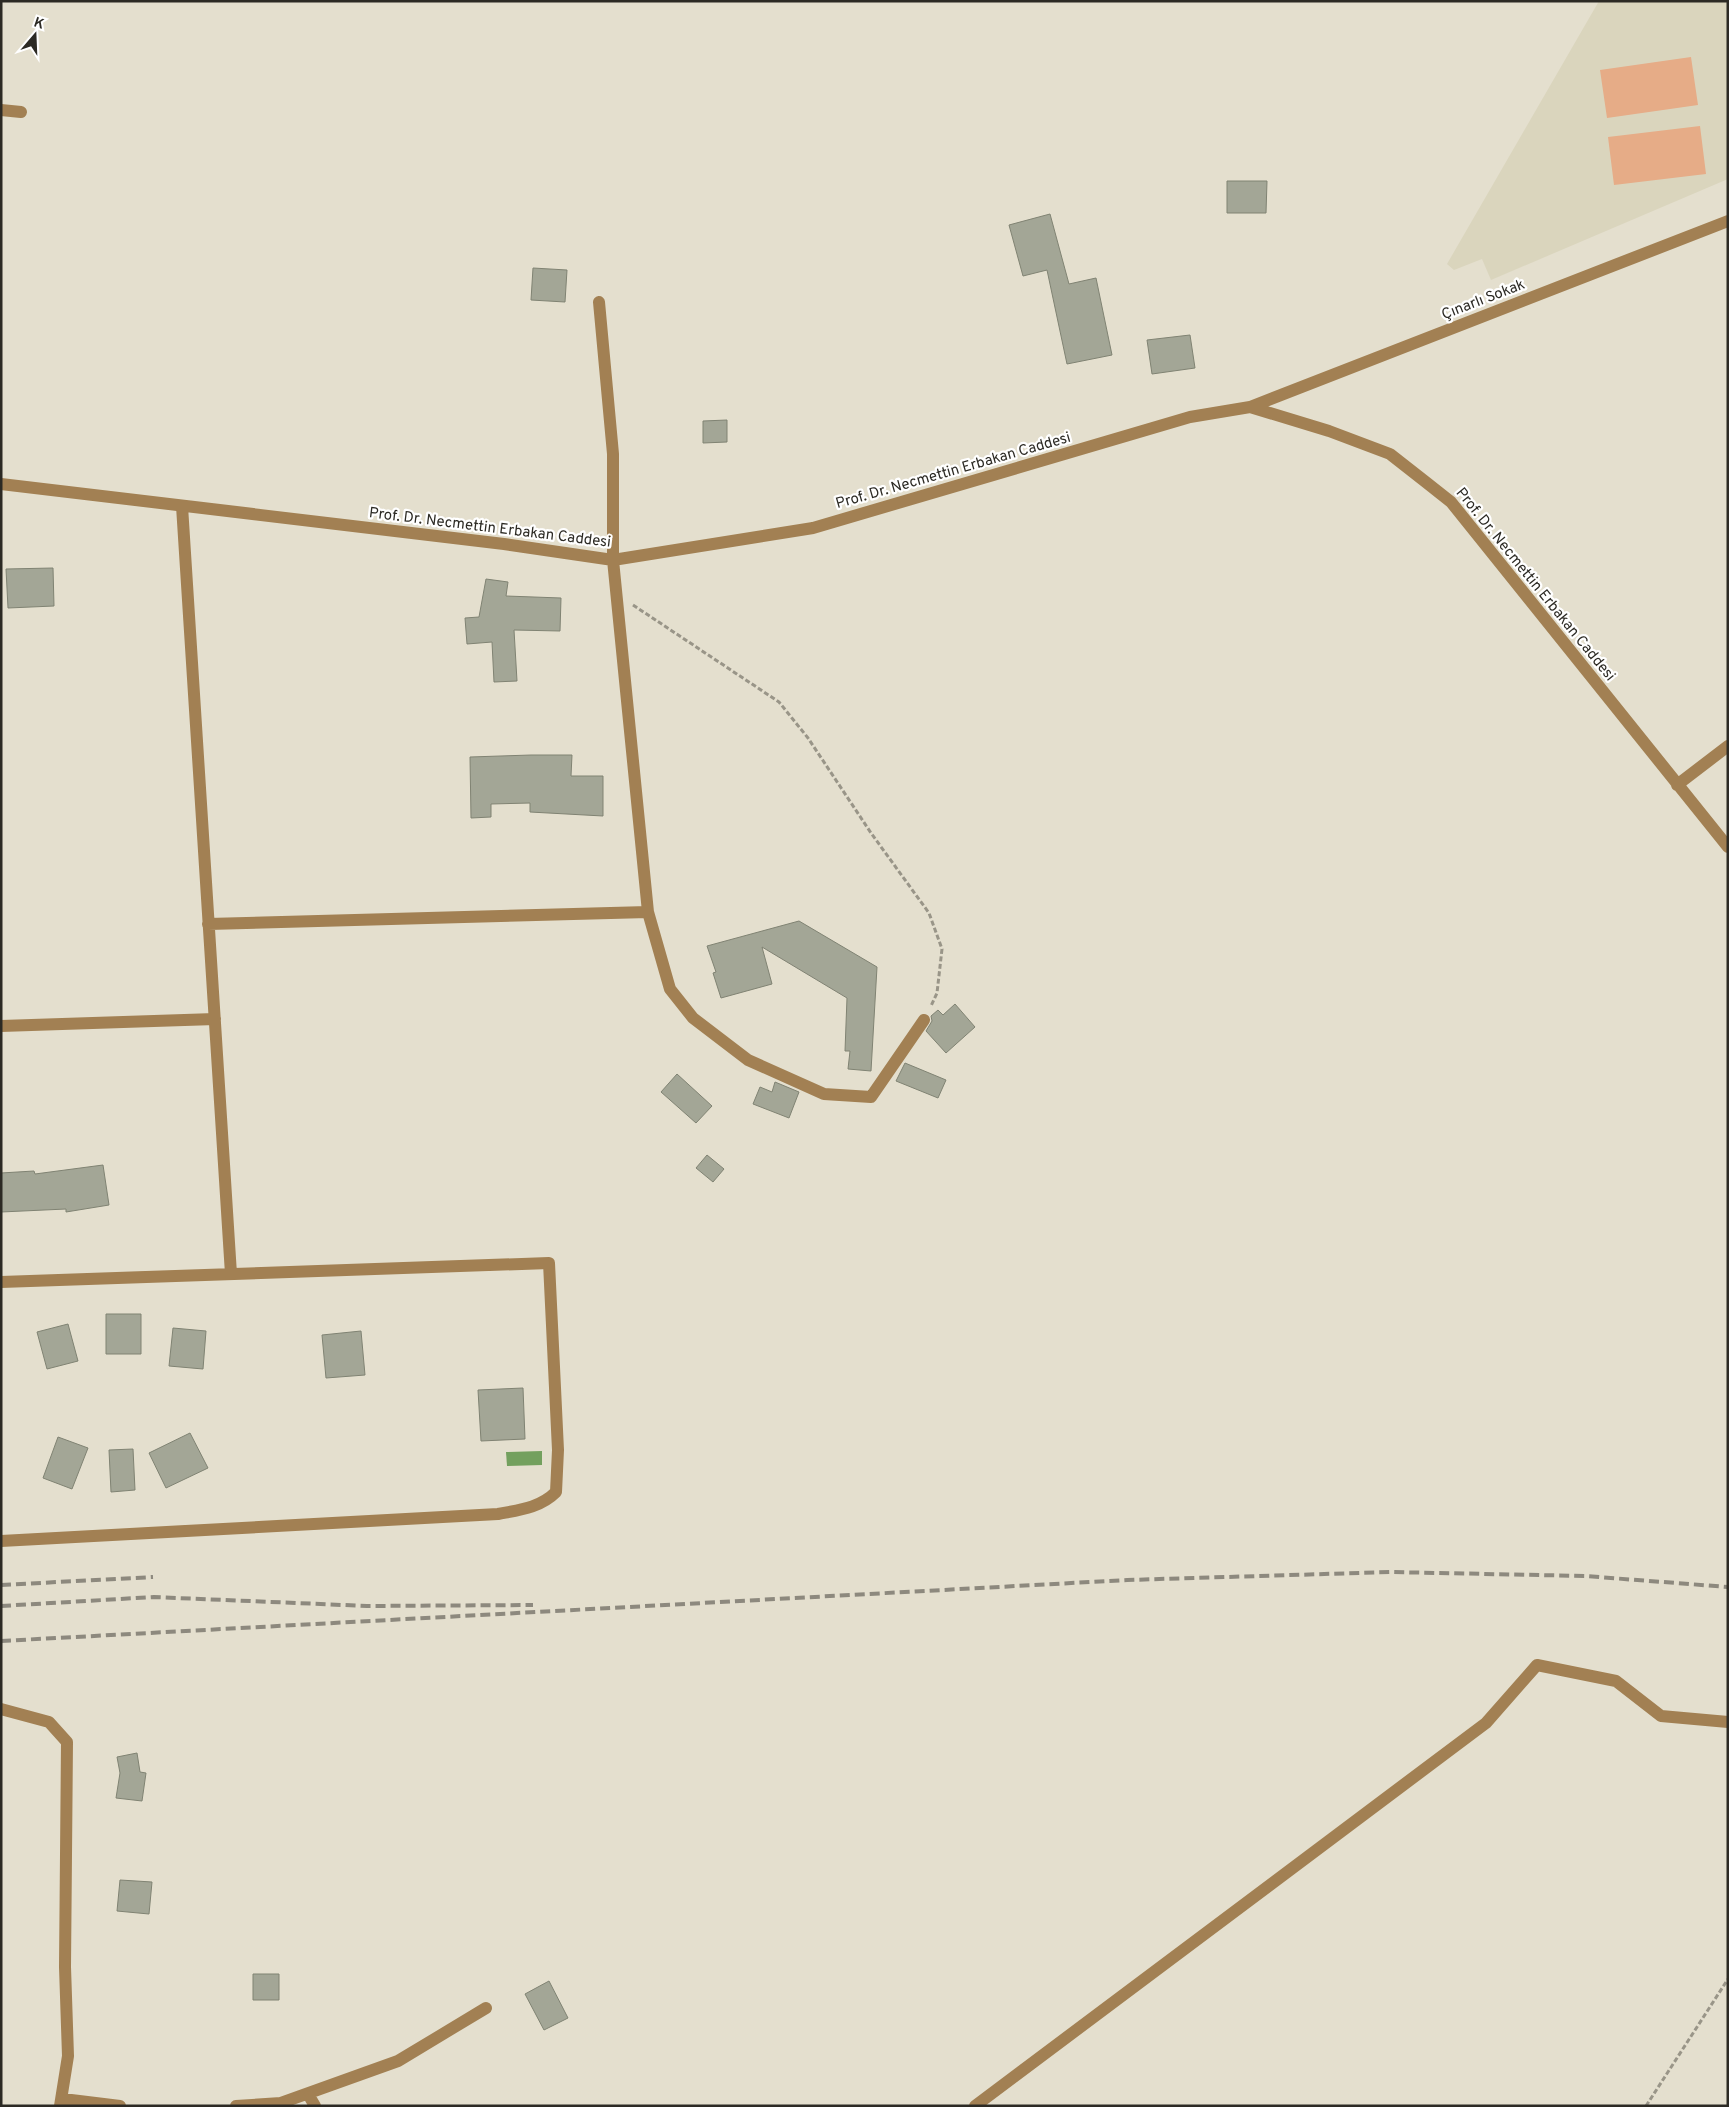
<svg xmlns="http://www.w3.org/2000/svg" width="1729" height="2107" viewBox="0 0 1729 2107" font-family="Overpass,sans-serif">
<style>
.built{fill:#dad5bd}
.green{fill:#e6ac87}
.water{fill:#73a05e}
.building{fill:#a3a696;stroke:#808373}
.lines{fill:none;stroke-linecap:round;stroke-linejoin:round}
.path{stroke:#999588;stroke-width:3;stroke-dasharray:5 2.5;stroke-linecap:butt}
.minor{stroke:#a28053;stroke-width:12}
.rail{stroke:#8d897e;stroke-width:4;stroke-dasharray:10 5;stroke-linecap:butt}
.labels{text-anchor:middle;stroke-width:4.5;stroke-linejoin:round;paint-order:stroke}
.street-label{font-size:15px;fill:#2c2a24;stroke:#fff}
</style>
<rect width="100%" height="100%" fill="#e4dfce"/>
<!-- built -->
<path class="built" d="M1599,1H1728V179L1491,280L1482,259L1454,270L1447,264Z"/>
<!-- green -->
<path class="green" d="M1691,57L1698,105L1607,118L1600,70Z
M1700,126L1706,174L1614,185L1608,137Z"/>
<!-- water -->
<path class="water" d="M542,1451V1465L507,1466L506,1452Z"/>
<!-- building -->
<path class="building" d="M1227,181H1267L1266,213H1227Z
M1050,214L1069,284L1096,278L1112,355L1067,364L1047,270L1023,276L1009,225Z
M533,268L567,270L565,302L531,300Z
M1190,335L1195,368L1152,374L1147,340Z
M727,420V442L703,443V421Z
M53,568L54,606L8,608L6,569Z
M486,579L508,582L506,596L561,598L560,631L514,630L517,681L494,682L492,642L467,644L465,618L479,617Z
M531,755H572L571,776H603V816L530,812V803L491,804V817L471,818L470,757Z
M799,921L877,967L871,1071L848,1069L850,1051H845L847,998L762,947L772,984L721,998L713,973L716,972L707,946Z
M955,1004L975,1027L946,1053L926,1031L932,1021L931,1016L938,1010L943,1015Z
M905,1063L946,1080L938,1098L896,1081Z
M677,1074L712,1106L696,1123L661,1092Z
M775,1082L799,1092L789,1118L753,1104L760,1087L772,1092Z
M707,1155L724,1169L713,1182L696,1168Z
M103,1165L109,1205L66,1212V1209L1,1212V1173L34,1171L35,1174Z
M106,1314H141V1354H106Z
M68,1324L78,1361L47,1369L37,1332Z
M173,1328L206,1331L203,1369L169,1366Z
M361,1331L365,1375L326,1378L322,1335Z
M523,1388L525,1439L481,1441L478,1390Z
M190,1433L208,1468L166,1488L149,1453Z
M58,1437L88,1448L72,1489L43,1478Z
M133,1449L135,1490L111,1492L109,1450Z
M137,1753L140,1772L146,1773L142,1801L116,1798L120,1773L117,1757Z
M120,1880L152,1882L149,1914L117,1911Z
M253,1974H279V2000H253Z
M549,1981L568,2018L544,2030L525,1994Z"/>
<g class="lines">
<!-- path -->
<path class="path" d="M633,605L779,702L808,738L871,833L929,913L942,949L937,993L931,1006
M1646,2106L1728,1979"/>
<!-- minor -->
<path class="minor" d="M1,110L21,112
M599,302L613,454V560L648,912L670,989L693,1018L748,1060L824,1094L871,1097L924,1020
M1250,407L1728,221
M1,484L504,544L613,560L813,528L1190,417L1250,407L1329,431L1390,454L1427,483L1451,502L1728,847
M182,506L231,1274
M1677,785L1728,746
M208,924L648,912
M1,1026L215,1019
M1,1282L549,1263L558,1450L556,1492C540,1508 519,1510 498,1514L1,1541
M1,1709L49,1722L67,1742L65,1967L68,2056L60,2106
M308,2094L315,2106
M63,2099L120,2106
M236,2106L281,2103L398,2061L486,2008
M975,2106L1486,1723L1537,1665L1616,1681L1661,1716L1728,1722"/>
<!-- rail -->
<path class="rail" d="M1,1585L153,1577
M1,1606L154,1597L367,1606L533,1605
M1,1641L1127,1580L1391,1572L1585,1576L1728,1587"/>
</g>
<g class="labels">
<!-- street labels -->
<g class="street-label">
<text transform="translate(1483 299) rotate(-21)" y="5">Çınarlı Sokak</text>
<text transform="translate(953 470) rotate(-16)" y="5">Prof. Dr. Necmettin Erbakan Caddesi</text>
<text transform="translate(490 527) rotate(7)" y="5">Prof. Dr. Necmettin Erbakan Caddesi</text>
<text transform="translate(1536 584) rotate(51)" y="5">Prof. Dr. Necmettin Erbakan Caddesi</text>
</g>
</g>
<!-- border -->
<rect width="1729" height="2107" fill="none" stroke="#2c2a24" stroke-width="5"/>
<!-- north arrow -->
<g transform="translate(35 35) rotate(19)" stroke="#ffffff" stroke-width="4" paint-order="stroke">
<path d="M0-4L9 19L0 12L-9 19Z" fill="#2c2a24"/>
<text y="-8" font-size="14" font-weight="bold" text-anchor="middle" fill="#2c2a24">K</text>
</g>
</svg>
